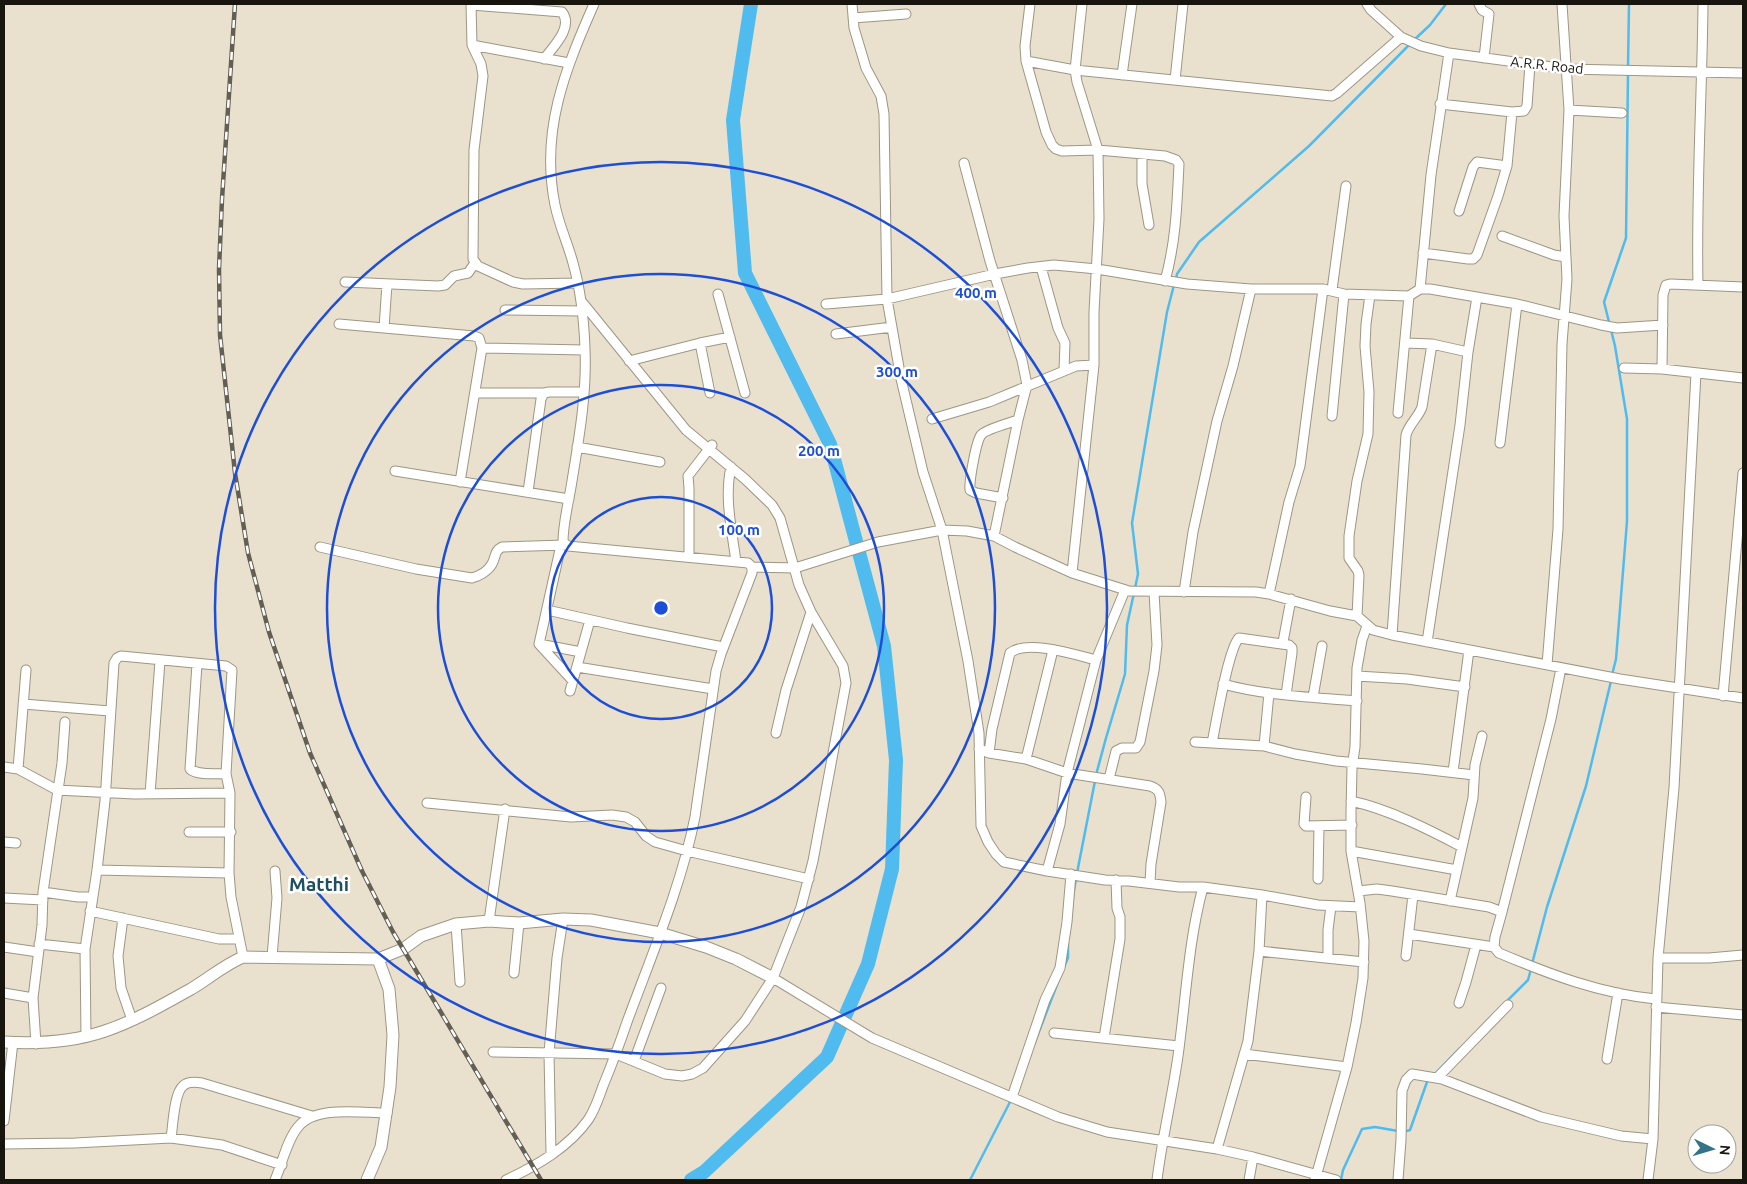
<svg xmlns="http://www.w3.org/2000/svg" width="1747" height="1184" viewBox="0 0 1747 1184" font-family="Ubuntu,sans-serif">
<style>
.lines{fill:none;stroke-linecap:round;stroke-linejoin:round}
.stream{stroke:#50bbee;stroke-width:2.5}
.river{stroke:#50bbee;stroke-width:14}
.minor-casing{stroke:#9d9685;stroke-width:11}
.major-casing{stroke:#9d9685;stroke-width:13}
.minor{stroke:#fff;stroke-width:9}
.major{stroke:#fff;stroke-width:11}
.rail-casing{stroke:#635f54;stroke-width:4.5}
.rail{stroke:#fff;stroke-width:2.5;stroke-dasharray:8;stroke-linecap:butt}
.ring{fill:none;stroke:#1d4ed8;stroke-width:2.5}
.labels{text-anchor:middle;stroke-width:5;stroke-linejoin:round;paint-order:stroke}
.street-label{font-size:14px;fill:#18150f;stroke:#fff}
.district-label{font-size:19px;font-weight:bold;fill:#1e5061;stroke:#fff}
.centre{fill:#1d4ed8;stroke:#fff;stroke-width:2.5}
.ring-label{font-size:15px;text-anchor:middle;font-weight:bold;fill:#1d4ed8;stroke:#fff;stroke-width:5;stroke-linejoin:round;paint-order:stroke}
</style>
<rect width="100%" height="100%" fill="#e9e1ce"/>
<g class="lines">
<!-- stream -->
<path class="stream" d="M1414,40L1430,25L1446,4
M1628,67L1629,4
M1176,280L1177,274L1199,242L1309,146L1410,44
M1135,588L1138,574L1132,523L1167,312L1174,285
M1612,675L1616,659L1627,521V419L1615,346L1604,302L1626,238L1628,73
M1096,775L1106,738L1125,674L1127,625L1134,593
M1077,873L1095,781
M1073,896L1076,879
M1532,964L1547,907L1586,786L1611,681
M1064,967L1068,958V943
M1506,1002L1528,980L1531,969
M1035,1042L1060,977
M1434,1075L1460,1048
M1403,1132L1410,1130L1427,1082L1430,1079
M970,1180L1011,1100
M1341,1180L1343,1170L1362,1129L1375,1127L1398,1131"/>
<!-- river -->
<path class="river" d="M691,1180L704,1172L827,1057L868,964L892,869L896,760L884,646L830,444L745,273L733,120L751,4"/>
<!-- minor casing -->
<g class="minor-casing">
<path id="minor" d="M471,4L472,45L481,64L483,76L474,150L473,259L478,266L513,282L523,284L578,283
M852,4L854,28L866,68L881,96L884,114L887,299L901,379L923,472L942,530L968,661L979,733L981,826L988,842L996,854L1004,862L1047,871L1105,880L1129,881L1179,887H1203L1262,895L1318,905L1360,907
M1030,4L1025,46L1026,61L1046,132L1052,145L1056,149L1062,151L1098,150L1165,156L1176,160L1179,164C1177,205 1176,241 1165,281
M1082,4L1075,70L1077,82L1098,150L1099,219L1094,312V365L1072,573L1129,591L1256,592L1269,594L1330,611L1357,616L1373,630L1392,635L1620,679L1743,698
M1367,4L1371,10L1401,37L1421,46L1449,53L1567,69L1743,73
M1479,4L1482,10L1489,14L1484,58
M471,5L562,12C574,27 553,47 544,59
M853,18L906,14
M472,45L569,63
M1026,61L1075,70L1332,96L1337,93L1401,37
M1122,75L1132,4
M1175,80L1183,4
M1440,104L1512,112L1524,111L1527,106L1530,64
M1569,110L1622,113
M1142,154V184L1149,225
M964,163L990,261L1022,360L1027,385L1018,420L994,536
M1459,211L1473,167L1477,162L1507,166
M1502,236L1554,255L1566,257
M1423,253L1468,259H1473L1477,255L1498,196L1507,166L1512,112
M1041,267L1058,328L1065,343L1064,370
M345,282L438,286L445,285L454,276L468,273L475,263
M1698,285C1696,191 1702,98 1703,4
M1743,287L1670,284L1666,285L1663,295L1662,369L1743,378
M1420,289L1431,175L1449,53
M1332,290L1346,186
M718,294L745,393
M826,304L887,299L995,274L1028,268L1054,265L1097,269L1187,284L1251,289H1323L1344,294L1409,296L1420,289H1430L1517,304L1601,325L1617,328L1663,325
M505,310L582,311
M339,324L474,336L479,338L482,348L460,482
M384,328L387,284
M836,334L892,327
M700,343L710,393
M1405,343L1432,344L1468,352
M482,348L585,350
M629,361L700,343L730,337
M1624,368L1662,369
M475,393H544
M1398,413L1409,296
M1332,416L1344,294
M932,419L989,402L1076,366L1094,365
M1500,443L1517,304
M577,447L660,462
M731,467C724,498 732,530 736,562
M395,471L569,499
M528,492L541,399L544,393L549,392H584
M1003,498L976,493L970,490C969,481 976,442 981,435C986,429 1010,423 1018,420
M561,545L539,644L573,681
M320,547L416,569L472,578C479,576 488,571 492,564C496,557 494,551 502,547L565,545
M689,557V488L688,476L712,445
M752,567L795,568L878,542L942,530L967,531L994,536L1015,547L1072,573
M1184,592L1193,532L1217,421L1233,366L1251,289
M1269,594L1289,502L1300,466L1323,289
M547,610L627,628L723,647
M1357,616L1359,575L1358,571L1349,558V536L1357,481L1368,434L1369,392L1365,346L1366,324L1370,295
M1392,635L1406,435C1409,424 1418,418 1422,407L1432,344
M1283,642L1291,599
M1427,642L1460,425L1468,352L1477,297
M539,644L581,652
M197,664L190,769C198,776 215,773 226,774
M1547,665L1558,529L1562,344L1567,279L1564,216L1569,110L1562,4
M577,667L713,689
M1357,676L1407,679L1465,687
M1223,684C1267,696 1312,697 1357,701
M570,691L590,620
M1723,696L1743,473
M1313,697L1322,646
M23,704L110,711
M776,733L786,690L811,612
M1195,742L1264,746L1295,754L1336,761L1422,769L1474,775
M1212,743C1216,724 1228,649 1239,638L1289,645L1292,648V653L1286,695
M1264,746L1269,693
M979,749L989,753L1026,759L1067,773L1150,786C1159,789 1160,793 1161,802L1151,864L1150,883
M989,753L992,729L1010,653C1027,639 1076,655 1096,660
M1026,759L1053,650
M4,767L18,769L57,790L134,794L230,793
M18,769L26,670
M1453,772L1469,650
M1109,779L1116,751L1122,748H1136L1140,742L1154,671L1157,645L1154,592
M150,794L160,661
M1306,797L1304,824L1306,826L1352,825
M1351,801C1388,809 1428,829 1462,847
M427,803L571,817L612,815L626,817L635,822L646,836L655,842L687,851L809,879
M189,832H231
M4,842L16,843
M1351,851L1457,870
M97,870L229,873
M1047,871L1060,824L1067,773L1096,660L1125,590
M1318,879L1319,826
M1358,891L1377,889L1392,891L1489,907L1502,912L1495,937L1494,947L1499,953C1549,974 1601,994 1656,999
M43,892L78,897H92
M4,898L43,900
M1450,901L1473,798L1475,765L1482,736
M90,911L219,939H239
M1502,912L1551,719L1561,668
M123,918L118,956L121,988L132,1020
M489,921L505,809
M456,924L460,982
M1409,934L1494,947
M39,944L85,949
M4,947L38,952
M1259,951L1364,962
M1406,956L1413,895
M272,957L277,898L275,871
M1328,958V930L1331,906
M1658,958H1709L1743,955
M514,973L519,923
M773,978L872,1038L1058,1117L1107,1132L1217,1149L1253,1157L1336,1180
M4,993L33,998
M1459,1003L1466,982L1476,945
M1656,1007L1743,1015
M1054,1033L1179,1046
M86,1037L85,949L97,870L105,801L114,663L117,658L121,656L226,666L232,670L226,774L230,793L229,873L231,897L243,957
M1104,1038L1120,939V917L1117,908L1116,880
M36,1044L33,998L42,925L43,892L62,763L65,722
M493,1052L616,1054L665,1074L682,1076L692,1074L703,1068L745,1021L773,978L801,907L813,861L846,683L843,666L811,612L799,585L780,518L772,505L745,479L686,430L582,302
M1244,1054L1347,1067
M1607,1059L1618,993
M634,1061L661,988
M1437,1078L1508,1005
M1012,1097L1045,1000L1060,968L1067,922L1071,874
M4,1121L13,1042
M171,1138C173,1126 174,1093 183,1086C188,1081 196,1082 202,1083L312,1116
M4,1144L75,1143L171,1138L222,1145L282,1165
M1217,1149L1248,1041L1259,951L1262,895
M551,1154L549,1053L557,958L563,919
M275,1180C282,1164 287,1140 298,1127C315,1105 362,1113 387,1113
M506,1180C536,1166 568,1148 588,1120C595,1110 599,1097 603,1086C612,1064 620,1043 627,1022C652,954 681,887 695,817L716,671L721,654L752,573V567L748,563L568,546L563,542C563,522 569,501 572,481C579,438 587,393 585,349C584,320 581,291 573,263C568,244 559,225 555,205C540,131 565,70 594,4
M1157,1180C1162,1139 1172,1098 1178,1056C1186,999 1188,943 1203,887
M1249,1180L1253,1157
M1315,1180L1347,1067L1356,1023L1363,978L1364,941L1360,903L1351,851V812L1352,768L1355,747L1357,668L1362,640L1367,626
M1398,1180L1401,1140L1402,1091L1406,1080L1412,1074L1442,1079L1541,1117L1621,1136L1653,1139
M1648,1180L1653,1139L1658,958L1674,788L1696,373"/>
</g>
<!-- major casing -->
<g class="major-casing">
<path id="major" d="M4,1042C38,1044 73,1042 105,1031C135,1021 164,1004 191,989C208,979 224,965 243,957L378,959L403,949L421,936L456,924L489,921L519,923L563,919L591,920L660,933L706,947L736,959L773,978
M367,1180L381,1147L390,1087L393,1035L389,989L378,959"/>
</g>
<!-- minor -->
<use href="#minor" class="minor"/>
<!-- major -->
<use href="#major" class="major"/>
<!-- rail casing -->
<g class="rail-casing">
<path id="rail" d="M235,4L222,199L219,269L220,335L235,473L248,553L269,632L310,753L362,871L393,932L541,1180"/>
</g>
<!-- rail -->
<use href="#rail" class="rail"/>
</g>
<!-- distance rings -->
<g class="ring">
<circle cx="661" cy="608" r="111"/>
<circle cx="661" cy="608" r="223"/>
<circle cx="661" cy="608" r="334"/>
<circle cx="661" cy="608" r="446"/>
</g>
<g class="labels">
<!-- street labels -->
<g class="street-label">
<text transform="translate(1547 65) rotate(6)" y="5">A.R.R. Road</text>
</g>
<!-- district labels -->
<g class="district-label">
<text x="319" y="891">Matthi</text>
</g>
</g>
<circle cx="661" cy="608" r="8" class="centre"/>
<g class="ring-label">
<text x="976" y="298">400 m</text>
<text x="897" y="377">300 m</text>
<text x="819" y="456">200 m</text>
<text x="739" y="535">100 m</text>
</g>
<!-- border -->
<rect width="1747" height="1184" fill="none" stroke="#18150f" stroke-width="10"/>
<!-- north arrow -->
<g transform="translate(1712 1149) rotate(95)"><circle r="24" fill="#ffffff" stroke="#a3a19f"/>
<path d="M0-4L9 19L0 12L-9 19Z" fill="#357389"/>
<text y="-8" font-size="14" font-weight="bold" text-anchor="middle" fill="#18150f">N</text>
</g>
</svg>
